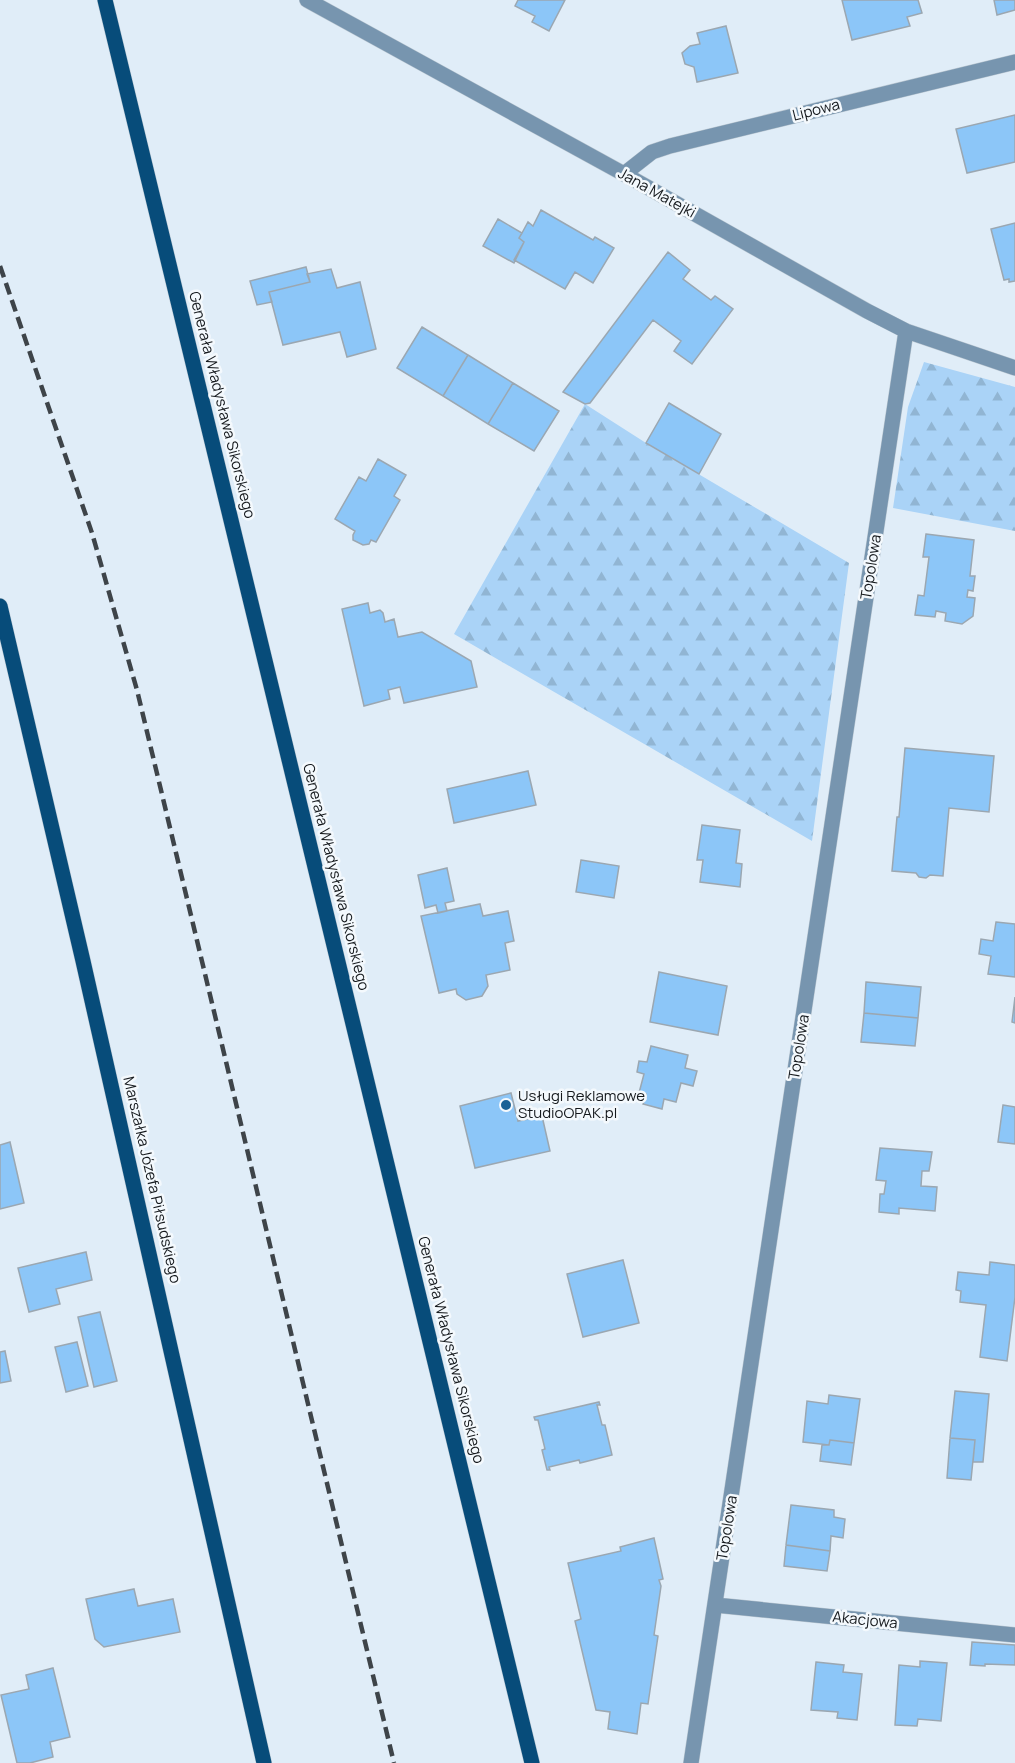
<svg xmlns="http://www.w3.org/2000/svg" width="1015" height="1763" viewBox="0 0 1015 1763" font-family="Manrope,sans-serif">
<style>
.forest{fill:url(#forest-firs)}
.building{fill:#8cc6f8;stroke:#9ba7b1;stroke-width:1.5}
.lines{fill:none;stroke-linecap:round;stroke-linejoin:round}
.minor-casing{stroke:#bbc7d1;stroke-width:16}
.major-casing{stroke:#bbc7d1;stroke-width:16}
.minor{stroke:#7795af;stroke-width:15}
.major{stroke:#074c7a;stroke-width:15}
.rail{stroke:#3e4449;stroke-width:4.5;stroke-dasharray:12 6;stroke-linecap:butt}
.poi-dot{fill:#196195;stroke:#f4f9fd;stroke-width:2}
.labels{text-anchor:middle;stroke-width:5;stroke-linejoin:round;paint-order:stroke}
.street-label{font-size:15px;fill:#15191d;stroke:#f4f9fd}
.poi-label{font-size:15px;fill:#15191d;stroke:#f4f9fd;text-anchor:start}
</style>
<defs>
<pattern id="forest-firs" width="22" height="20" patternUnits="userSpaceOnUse" patternTransform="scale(1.5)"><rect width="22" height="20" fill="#aad3f7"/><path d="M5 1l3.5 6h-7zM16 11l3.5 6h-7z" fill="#91b5d3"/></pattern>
</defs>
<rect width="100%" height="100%" fill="#e0edf8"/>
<!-- forest -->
<path class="forest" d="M924,362L1015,387V531L893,508L908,407Z
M585,404L646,443L849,563L812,841L454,634Z"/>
<!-- building -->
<path class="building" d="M518,0H565L549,31L532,22L535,16L515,6Z
M842,0H918L922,13L907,17L910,26L852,40Z
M994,0H1015V10L997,15Z
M726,26L738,73L697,82L694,67L685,64L682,53L690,46L700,44L697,33Z
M1015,115V162L967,173L956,129Z
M541,210L593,240L595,237L614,248L593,283L575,272L565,289L514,260L524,242L519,238L522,233L528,222L533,226Z
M498,219L522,233L519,238L524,242L514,263L483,246Z
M1015,223V281L1009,282V279L1004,280L991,229Z
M668,252L690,270L683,279L711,300L715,296L733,309L692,364L674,351L681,341L653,320L590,403L585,404L563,392Z
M306,267L310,282L269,292L272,302L257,305L250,281Z
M331,269L337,288L360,282L376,349L347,357L340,332L283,345L269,292L310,282L307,274Z
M422,327L468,355L443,396L397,368Z
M468,355L513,383L488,424L443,396Z
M513,383L559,411L534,451L488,424Z
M669,403L721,434L699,474L646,443Z
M378,459L406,475L394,496L400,500L376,542L371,540L369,544L363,545L353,540V535L355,531L335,519L359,477L366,481Z
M926,534L974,540L970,576H975L973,591L968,590L967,597L975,598L973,616L962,624L945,621L946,613L936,611L935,617L915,615L918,595L924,596L929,557H923Z
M368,603L370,613L380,610L383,613L385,622L394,619L398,637L422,632L471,661L477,687L404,703L400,687L388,690L390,699L364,706L342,609Z
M905,748L994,756L989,812L949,808L943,876L930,875L926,878L919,877L916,873L892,871L897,817H899Z
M528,771L536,805L454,823L447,789Z
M702,825L740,830L736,863L742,864L740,887L700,882L703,860H697Z
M581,860L619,866L614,898L576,892Z
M447,868L454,901L445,903L447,911L438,913L436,905L425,908L418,875Z
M480,904L483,916L508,911L514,941L505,943L510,970L486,975L488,986L482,996L466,1000L457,994L456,989L439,993L421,916Z
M996,922L1015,924V977L988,974L991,956L979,954L981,939L993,941Z
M659,972L727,986L718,1035L650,1022Z
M866,982L921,987L918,1018L864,1013Z
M1015,997V1023L1012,1022Z
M864,1013L918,1018L915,1046L861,1042Z
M651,1046L688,1055L685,1068L697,1071L693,1086L681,1083L676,1102L664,1099L662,1109L643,1104L646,1094L639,1093L644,1074L637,1072L639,1061L647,1062Z
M511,1093L518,1121L542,1116L550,1151L475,1168L460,1106Z
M1003,1105L1015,1107V1144L998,1142Z
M10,1142L24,1203L0,1209V1145Z
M880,1148L932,1152L929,1171H922L921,1186L937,1187L935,1211L899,1208V1214L879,1212L880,1194H884L886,1181L876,1180Z
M86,1252L92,1280L56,1289L60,1304L29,1312L18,1268Z
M623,1260L639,1323L583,1337L567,1274Z
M990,1262L1015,1265V1297L1007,1361L980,1357L986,1305L960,1302L961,1291L956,1290L958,1272L989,1275Z
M100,1312L117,1381L94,1387L78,1317Z
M77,1342L88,1386L66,1392L55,1347Z
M5,1351L11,1381L0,1383V1352Z
M955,1391L989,1394L983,1462H973L975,1440L950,1438Z
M829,1395L860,1399L854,1443L830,1440L829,1445L803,1442L807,1401L828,1404Z
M599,1402L600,1405H597L602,1425H605L612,1455L580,1463L579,1460L549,1467L550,1470H547L542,1450L545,1449L538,1420H535L534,1417Z
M950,1438L975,1440L971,1480L947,1478Z
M830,1440L854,1443L851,1465L820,1461L822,1445H829Z
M791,1505L834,1510V1517L845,1519L843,1538L831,1536L830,1551L786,1545Z
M654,1538L663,1579L659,1580L661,1586L654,1635L658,1636L648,1704L641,1703L637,1734L608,1729L610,1712L596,1710L575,1621L581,1619L568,1563L621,1551L620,1547Z
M786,1545L830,1551L827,1571L784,1566Z
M134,1589L138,1606L173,1599L180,1632L104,1647L95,1639L86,1599Z
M972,1642L1015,1645V1665L985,1664V1666L970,1665Z
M920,1661L947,1663L941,1721L918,1719L917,1726L895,1725L899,1665L920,1667Z
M816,1662L844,1665L843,1672L862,1674L857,1720L837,1718L838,1712L811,1710Z
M53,1668L70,1737L50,1742L53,1757L30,1763H17L1,1695L29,1689L26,1675Z"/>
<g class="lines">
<!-- minor casing -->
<g class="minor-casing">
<path id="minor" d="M307,0L624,174L867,311L906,331L1015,368
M624,174L652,152L670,146L1015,62
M715,1605L1015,1635
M691,1763L906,331"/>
</g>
<!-- major casing -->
<g class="major-casing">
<path id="major" d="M105,0L532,1763
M0,606C91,991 179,1377 264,1763"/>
</g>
<!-- minor -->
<use href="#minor" class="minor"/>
<!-- major -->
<use href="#major" class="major"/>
<!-- rail -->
<path class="rail" d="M0,266L92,533L137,690L394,1763"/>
</g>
<!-- markers -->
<circle class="poi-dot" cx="506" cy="1105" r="6"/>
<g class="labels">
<!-- street labels -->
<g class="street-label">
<text transform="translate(816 110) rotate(-14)" y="5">Lipowa</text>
<text transform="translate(657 193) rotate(29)" y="5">Jana Matejki</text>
<text transform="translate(222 405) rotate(76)" y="5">Generała Władysława Sikorskiego</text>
<text transform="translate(871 567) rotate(-81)" y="5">Topolowa</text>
<text transform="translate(336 877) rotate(76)" y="5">Generała Władysława Sikorskiego</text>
<text transform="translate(799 1047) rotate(-81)" y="5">Topolowa</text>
<text transform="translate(152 1180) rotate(77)" y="5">Marszałka Józefa Piłsudskiego</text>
<text transform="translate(451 1350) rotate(76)" y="5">Generała Władysława Sikorskiego</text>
<text transform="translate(727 1528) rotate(-81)" y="5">Topolowa</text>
<text transform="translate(865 1620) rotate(6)" y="5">Akacjowa</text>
</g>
<!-- poi labels -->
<g class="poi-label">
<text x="518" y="1101">Usługi Reklamowe<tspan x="518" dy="17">StudioOPAK.pl</tspan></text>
</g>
</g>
</svg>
